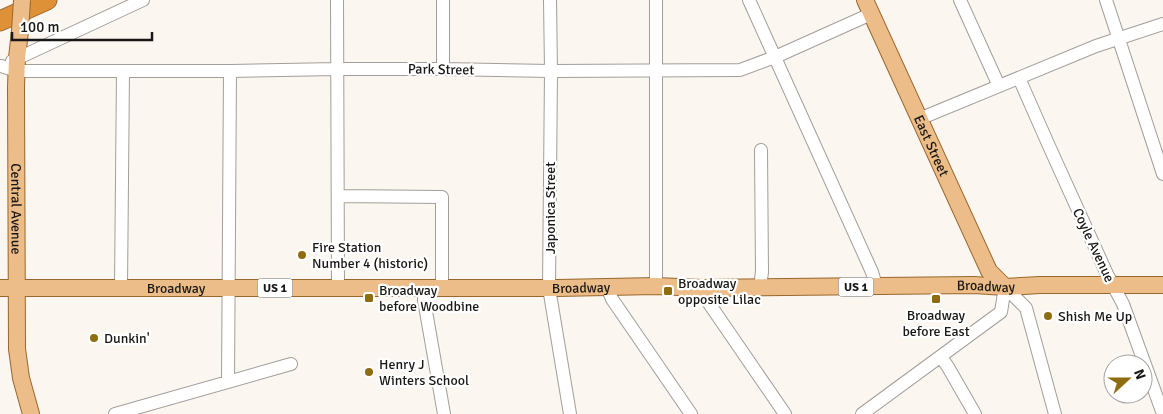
<svg xmlns="http://www.w3.org/2000/svg" width="1163" height="414" viewBox="0 0 1163 414" font-family="Signika,sans-serif">
<style>
.lines{fill:none;stroke-linecap:round;stroke-linejoin:round}
.minor-casing{stroke:#a39e99;stroke-width:14}
.major-casing{stroke:#9a672c;stroke-width:18}
.highway-casing{stroke:#9a672c;stroke-width:21}
.minor{stroke:#fff;stroke-width:12}
.major{stroke:#ecbd88;stroke-width:16}
.highway{stroke:#df9138;stroke-width:19}
.major-bridge-casing{stroke:#9a672c;stroke-width:18;stroke-linecap:butt}
.major-bridge{stroke:#ecbd88;stroke-width:16}
.poi-dot{fill:#8e6c0f;stroke:#fff;stroke-width:2}
.labels{text-anchor:middle;stroke-width:4.5;stroke-linejoin:round;paint-order:stroke}
.shield{fill:#fff;stroke:#5f5d5c;stroke-width:1}
.shield-label{font-size:12px;font-weight:bold;fill:#1a1816}
.street-label{font-size:14px;fill:#1a1816;stroke:#fff}
.poi-label{font-size:14px;fill:#1a1816;stroke:#fff;text-anchor:start}
</style>
<rect width="100%" height="100%" fill="#fcf6f1"/>
<g class="lines">
<!-- minor casing -->
<g class="minor-casing">
<path id="minor" d="M337,0L338,287
M550,0L551,71L549,288L570,414
M656,0V286
M749,0L872,272L876,286
M960,0L999,86
M1106,0L1163,174
M12,61L143,0
M1,66L17,71H230L337,69H443L551,71L740,70L775,57L871,14
M443,69V0
M1019,78L1049,146L1107,274L1123,304L1163,414
M919,119L1096,46L1163,24
M338,196L442,197V288
M607,287L612,299L691,414
M760,287L762,272L761,150
M1005,287L1026,308L1055,414
M121,288L123,71
M424,288V300L444,414
M702,288L704,296L785,414
M941,357L948,367L975,414
M228,382L230,71
M115,414L291,364
M862,414L1001,312L1005,287"/>
</g>
<!-- major casing -->
<g class="major-casing">
<g id="major">
<path id="s1" d="M865,0L989,271L1005,287"/>
<path id="s2" d="M20,31L17,58L16,87L17,349L21,378L31,414"/>
<path id="s3" d="M0,288H557L656,286L702,288L974,285L1005,287L1040,285H1163"/>
</g>
</g>
<!-- highway casing -->
<g class="highway-casing">
<path id="highway" d="M0,21L47,0"/>
</g>
<!-- minor -->
<use href="#minor" class="minor"/>
<!-- major -->
<use href="#major" class="major"/>
<!-- highway -->
<use href="#highway" class="highway"/>
<!-- major-bridge casing -->
<g class="major-bridge-casing">
<path id="major-bridge" d="M20,31L22,0"/>
</g>
<!-- major-bridge -->
<use href="#major-bridge" class="major-bridge"/>
</g>
<!-- markers -->
<g class="poi-dot">
<circle cx="302" cy="255" r="5"/>
<rect x="663" y="286" width="10" height="10" rx="2.5"/>
<rect x="364" y="293" width="10" height="10" rx="2.5"/>
<rect x="931" y="294" width="10" height="10" rx="2.5"/>
<circle cx="1048" cy="316" r="5"/>
<circle cx="94" cy="338" r="5"/>
<circle cx="369" cy="372" r="5"/>
</g>
<g class="labels">
<!-- shield labels -->
<g class="shield">
<rect x="838.5" y="277.5" width="35" height="19" rx="4"/>
<rect x="257.5" y="278.5" width="35" height="19" rx="4"/>
</g>
<g class="shield-label">
<text x="856" y="291">US 1</text>
<text x="275" y="292">US 1</text>
</g>
<!-- street labels -->
<g class="street-label">
<text transform="translate(441 69) rotate(1)" y="5">Park Street</text>
<text dy="5" stroke="none"><textPath href="#s1" startOffset="160">East Street</textPath></text>
<text dy="5" stroke="none"><textPath href="#s2" startOffset="178">Central Avenue</textPath></text>
<text transform="translate(550 208) rotate(-90)" y="5">Japonica Street</text>
<text transform="translate(1094 245) rotate(65)" y="5">Coyle Avenue</text>
<text dy="5" stroke="none"><textPath href="#s3" startOffset="986">Broadway</textPath></text>
<text dy="5" stroke="none"><textPath href="#s3" startOffset="581">Broadway</textPath></text>
<text dy="5" stroke="none"><textPath href="#s3" startOffset="176">Broadway</textPath></text>
</g>
<!-- poi labels -->
<g class="poi-label">
<text x="312" y="252">Fire Station<tspan x="312" dy="16">Number 4 (historic)</tspan></text>
<text x="678" y="288">Broadway<tspan x="678" dy="16">opposite Lilac</tspan></text>
<text x="379" y="295">Broadway<tspan x="379" dy="16">before Woodbine</tspan></text>
<text x="936" y="320" text-anchor="middle">Broadway<tspan x="936" dy="16">before East</tspan></text>
<text x="1058" y="321">Shish Me Up</text>
<text x="104" y="343">Dunkin'</text>
<text x="379" y="369">Henry J<tspan x="379" dy="16">Winters School</tspan></text>
</g>
</g>
<!-- north arrow -->
<g transform="translate(1128 379) rotate(69)"><circle r="24" fill="#ffffff" stroke="#a3a3a2"/>
<path d="M0-4L9 19L0 12L-9 19Z" fill="#8e6c0f"/>
<text y="-8" font-size="14" font-weight="bold" text-anchor="middle" fill="#1a1816">N</text>
</g>
<!-- scale -->
<path d="M12 32v8h140v-8" fill="none" stroke="#1a1816" stroke-width="2.5"/>
<text x="20" y="32" font-size="15" fill="#1a1816" stroke="#ffffff" stroke-width="4" paint-order="stroke">100 m</text>
</svg>
